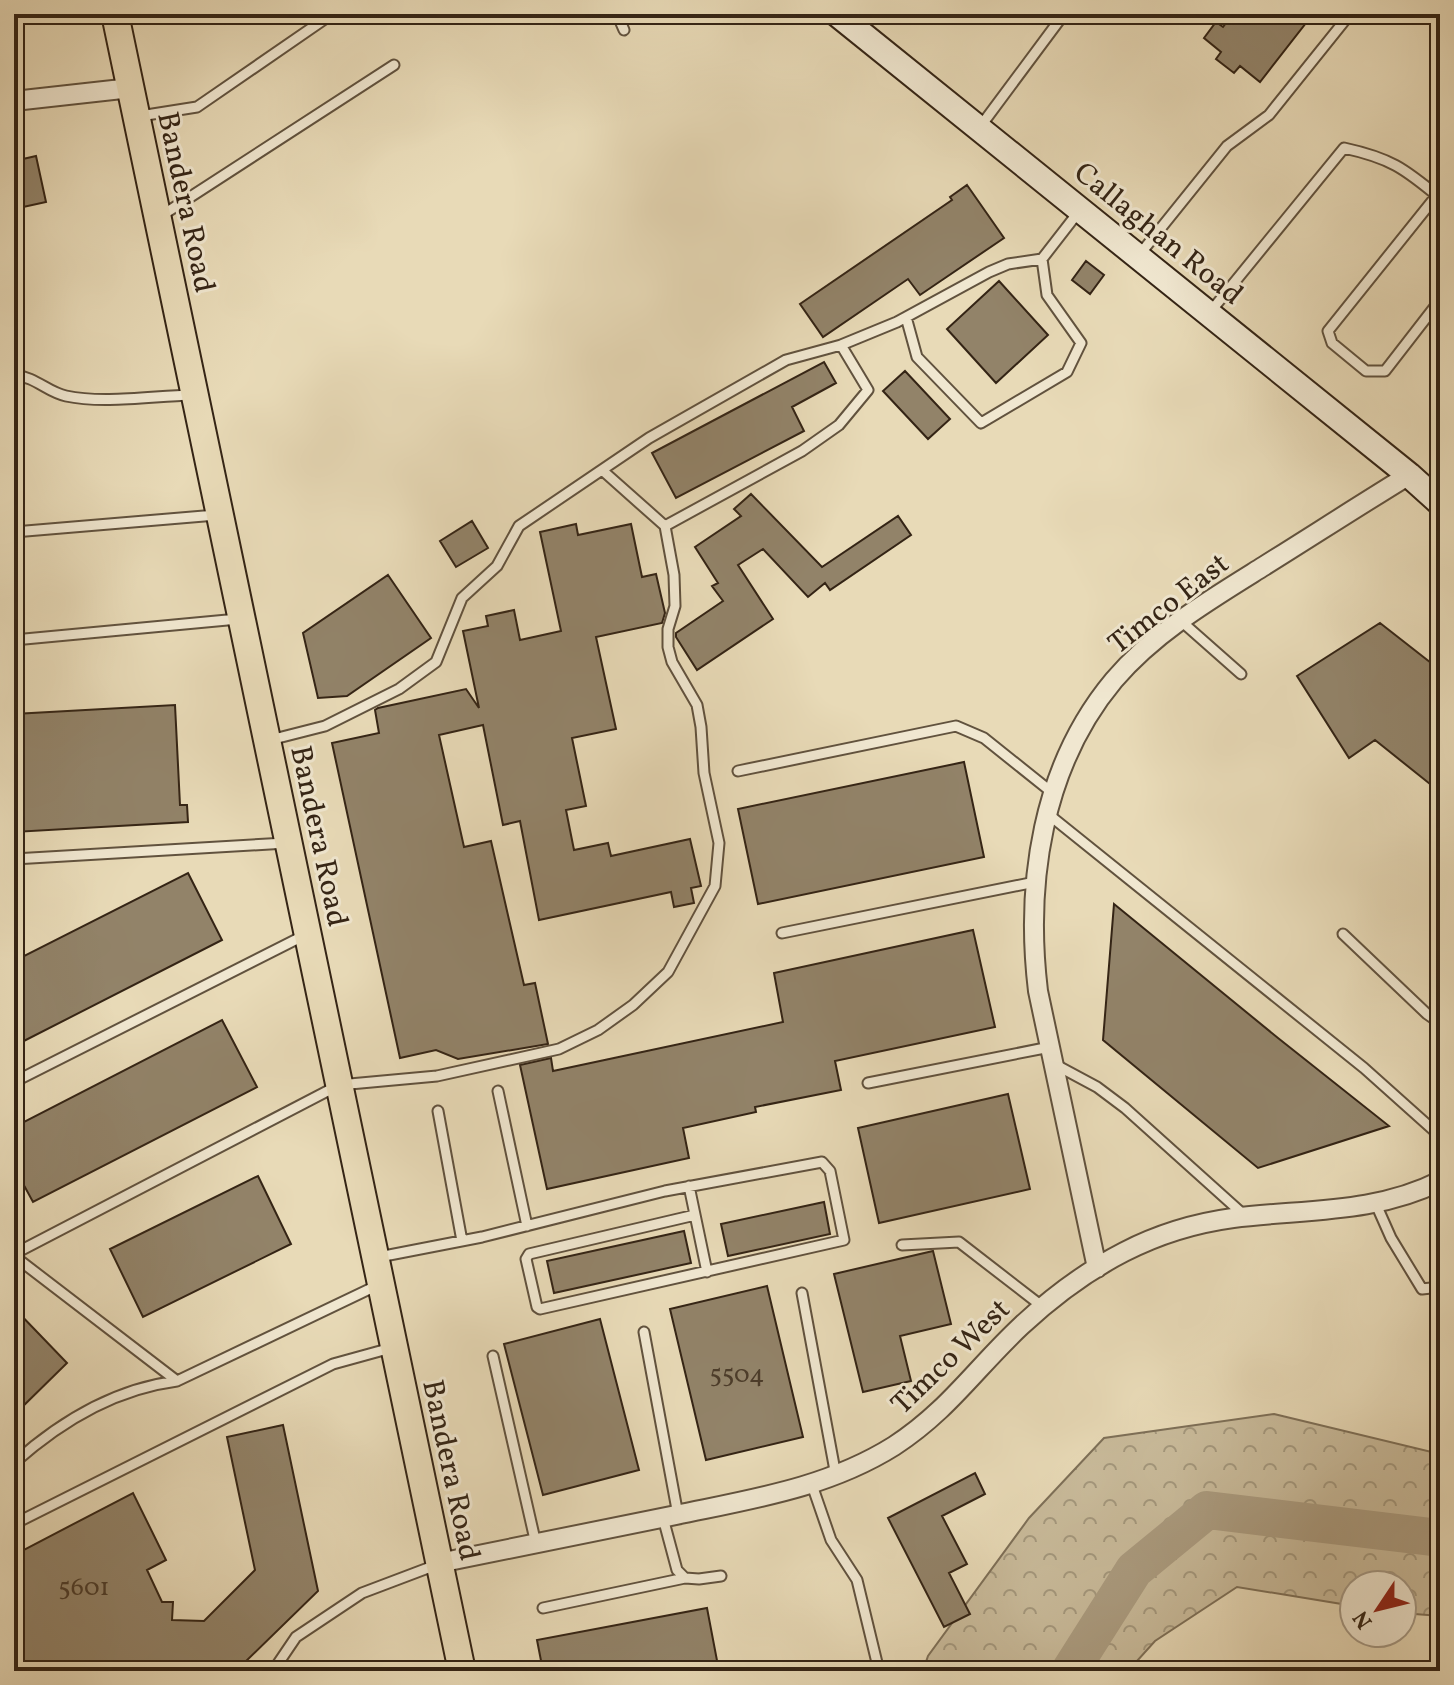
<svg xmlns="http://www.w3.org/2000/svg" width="1454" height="1685" viewBox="0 0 1454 1685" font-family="Vollkorn,serif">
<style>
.forest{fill:url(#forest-crowns);stroke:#7e7058;stroke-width:2}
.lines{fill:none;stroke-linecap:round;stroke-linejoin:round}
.river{stroke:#ab9c80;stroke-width:38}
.building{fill:#928369;stroke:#342415;stroke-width:2}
.service-casing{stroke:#61523e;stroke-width:13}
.minor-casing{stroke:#61523e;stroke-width:22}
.secondary-casing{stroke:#342415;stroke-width:28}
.primary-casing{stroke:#342415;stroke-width:30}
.service{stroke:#f0e7d0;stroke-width:9}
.minor{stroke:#f0e7d0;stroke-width:18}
.secondary{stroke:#f0e7d0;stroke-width:24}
.primary{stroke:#e8dab7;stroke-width:26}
.labels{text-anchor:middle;stroke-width:6;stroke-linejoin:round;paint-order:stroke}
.number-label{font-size:26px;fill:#4c3c2a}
.street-label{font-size:30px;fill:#342415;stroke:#f0e7d0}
</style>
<defs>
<pattern id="forest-crowns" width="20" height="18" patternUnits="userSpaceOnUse" patternTransform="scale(2)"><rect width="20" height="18" fill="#c9bb9b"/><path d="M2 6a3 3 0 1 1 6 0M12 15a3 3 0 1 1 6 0" fill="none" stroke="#a4987d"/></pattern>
</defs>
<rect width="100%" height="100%" fill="#e8dab7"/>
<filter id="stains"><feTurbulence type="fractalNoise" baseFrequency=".0025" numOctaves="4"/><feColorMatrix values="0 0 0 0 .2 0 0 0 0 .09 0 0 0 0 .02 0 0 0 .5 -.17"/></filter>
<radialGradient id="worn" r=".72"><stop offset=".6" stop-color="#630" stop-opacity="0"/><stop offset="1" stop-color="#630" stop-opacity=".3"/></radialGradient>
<!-- forest -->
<path class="forest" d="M1274,1414L1440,1454V1616L1402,1613V1585H1354V1606L1237,1587L1155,1641L1128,1671H923L928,1656L1029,1518L1104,1438Z"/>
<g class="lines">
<!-- river -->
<path class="river" d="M1070,1671L1134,1570L1207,1510L1440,1538"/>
</g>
<!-- building -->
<path class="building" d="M1233,14H1313L1260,82L1240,66L1234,73L1216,59L1221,52L1204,38L1216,22L1223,27Z
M36,156L46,202L14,209V161Z
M967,185L1004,238L920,295L908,279L823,337L800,304L952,200L950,197Z
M1086,261L1104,275L1090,294L1072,280Z
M999,281L1048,335L996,383L947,329Z
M824,362L836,383L792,407L804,431L676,498L652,453Z
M905,371L950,419L928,439L883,391Z
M751,494L822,567L898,516L911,535L830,590L825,583L808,597L763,549L738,565L773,619L697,670L676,637V633L723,601L712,586L718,583L695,547L741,516L734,509Z
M472,521L488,548L456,567L440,541Z
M576,524L578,535L631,524L642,577L656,574L665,613L662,623L596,637L616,729L572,738L586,806L566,810L574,850L608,843L611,856L690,839L701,886L691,888L694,903L674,907L671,892L539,920L520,821L503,825L483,725L439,735L464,847L491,841L524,985L535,983L548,1044L458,1059L436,1050L400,1058L332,743L379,733L375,710L378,708L466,689L479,708L463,631L488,626L486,616L514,610L520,640L561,631L540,532Z
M388,575L431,638L347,696L318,698L303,633Z
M1380,623L1440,670V792L1375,740L1349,758L1297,676Z
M175,705L180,805H187L188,822L14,832V714Z
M964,762L984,857L758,904L738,809Z
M188,873L222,940L14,1046V961Z
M1114,904L1278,1038L1389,1126L1258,1168L1103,1040Z
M973,930L995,1027L835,1061L841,1090L755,1107L756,1112L683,1128L689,1158L547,1189L520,1065L551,1058L553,1071L783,1022L774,973Z
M222,1020L257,1087L33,1202L14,1167V1127Z
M1008,1094L1030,1189L879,1223L858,1128Z
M258,1176L291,1244L143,1317L110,1249Z
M824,1202L830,1234L728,1256L721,1224Z
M684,1231L691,1263L554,1293L547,1261Z
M933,1251L951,1324L900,1336L911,1381L863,1392L834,1274Z
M767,1286L803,1437L706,1460L670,1309Z
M14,1308L67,1363L14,1415Z
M600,1319L639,1470L543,1495L504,1344Z
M283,1425L318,1591L241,1666L232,1671H14V1555L133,1493L166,1560L147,1570L162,1602H173L172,1620L204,1621L255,1570L227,1437Z
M975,1473L985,1494L942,1516L967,1564L949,1573L970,1614L944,1627L888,1518Z
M707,1608L719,1671H543L537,1640Z"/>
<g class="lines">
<!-- service casing -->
<g class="service-casing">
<path id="service" d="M617,14L624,30
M140,116L197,107L332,14
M980,127L1064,14
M1437,195L1328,331L1332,343L1366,371H1385L1440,300
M161,216L394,65
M1140,254L1227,146L1269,115L1350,14
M1211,311L1344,148C1390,158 1404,168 1440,198
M906,317L917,357L981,423L1067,372L1081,343L1047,295L1042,259
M14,375C36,377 47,392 66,396C103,404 153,396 191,395
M602,470L665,526L802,451L839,425L868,390L841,345
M14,532L216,515
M1181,621L1241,674
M14,640L238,619
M270,740L325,726L399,689L436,662L462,598L497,566L519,526L649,438L786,360L841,345L897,322L989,272L1008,264L1042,259L1080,210
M738,771L956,726L984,738L1054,794
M1048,814L1364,1068L1440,1136
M14,859L286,843
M782,933L1035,882
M1343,934L1427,1014L1440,1023
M1056,1065L1097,1087L1125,1108L1244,1215
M14,1082L305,935
M868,1083L1050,1047
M498,1091L527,1226
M438,1111L462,1241
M689,1186L707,1272
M1375,1202L1391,1238L1422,1289L1440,1287
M902,1245L959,1242L1043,1307
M14,1254L339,1085L437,1076L559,1049L598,1030L633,1005L668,972L715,886L719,843L704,773L701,727L697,705L672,662L668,647V629L675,606L674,575L665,526
M14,1256L177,1381L378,1285
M379,1257L482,1237L665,1191L822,1162L830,1171L844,1240L540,1309L537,1307L526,1259L529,1254L695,1215
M802,1293L836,1476
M644,1332L678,1515
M493,1356L536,1544
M14,1463C61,1421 114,1389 177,1381
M812,1485L831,1540L857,1580L879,1671
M663,1518L677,1570L685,1578L699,1579L721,1576
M14,1524L333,1364L391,1348
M543,1608L685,1578
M273,1671L296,1637L362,1593L436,1565"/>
</g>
<!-- minor casing -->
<g class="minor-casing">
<path id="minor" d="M14,101L131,88
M1097,1268L1038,991C1025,883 1042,766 1114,680C1155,632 1211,599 1264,566C1312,536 1360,505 1409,475
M439,1563C518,1547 597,1531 676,1515C752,1499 827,1488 894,1446C948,1411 976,1368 1021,1326C1051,1298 1087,1271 1124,1252C1157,1235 1196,1223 1233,1218C1303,1209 1375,1214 1440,1181"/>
</g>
<!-- secondary casing -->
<g class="secondary-casing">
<path id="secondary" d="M837,14L1409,475L1440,503"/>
</g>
<!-- primary casing -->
<g class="primary-casing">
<path id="primary" d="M115,14L462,1671"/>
</g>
<!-- service -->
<use href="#service" class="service"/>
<!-- minor -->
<use href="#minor" class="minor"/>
<!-- secondary -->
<use href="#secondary" class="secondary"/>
<!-- primary -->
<use href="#primary" class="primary"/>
</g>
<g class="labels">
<!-- number labels -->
<g class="number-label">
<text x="737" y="1382">5504</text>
<text x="84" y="1595">5601</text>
</g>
<!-- street labels -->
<g class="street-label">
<text transform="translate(187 202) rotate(78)" y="10">Bandera Road</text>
<text transform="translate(1159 233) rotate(39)" y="10">Callaghan Road</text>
<text transform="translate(1168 603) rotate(-38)" y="10">Timco East</text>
<text transform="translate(320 836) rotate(78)" y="10">Bandera Road</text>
<text transform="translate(950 1356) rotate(-44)" y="10">Timco West</text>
<text transform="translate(452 1470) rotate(78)" y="10">Bandera Road</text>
</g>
</g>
<!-- margin -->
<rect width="1454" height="1685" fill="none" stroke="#e8dab7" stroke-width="48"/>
<rect x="16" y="16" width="1422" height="1653" fill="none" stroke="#342415" stroke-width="4"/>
<rect x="24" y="24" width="1406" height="1637" fill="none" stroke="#342415" stroke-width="2"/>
<!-- north arrow -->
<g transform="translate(1378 1609) rotate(235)"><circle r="38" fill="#f0e7d0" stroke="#a59985" stroke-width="2"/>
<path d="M0-6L14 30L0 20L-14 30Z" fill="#8f2418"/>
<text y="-12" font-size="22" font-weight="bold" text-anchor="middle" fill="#342415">N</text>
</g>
<rect width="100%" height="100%" filter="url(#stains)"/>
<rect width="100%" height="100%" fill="url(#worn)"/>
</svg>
